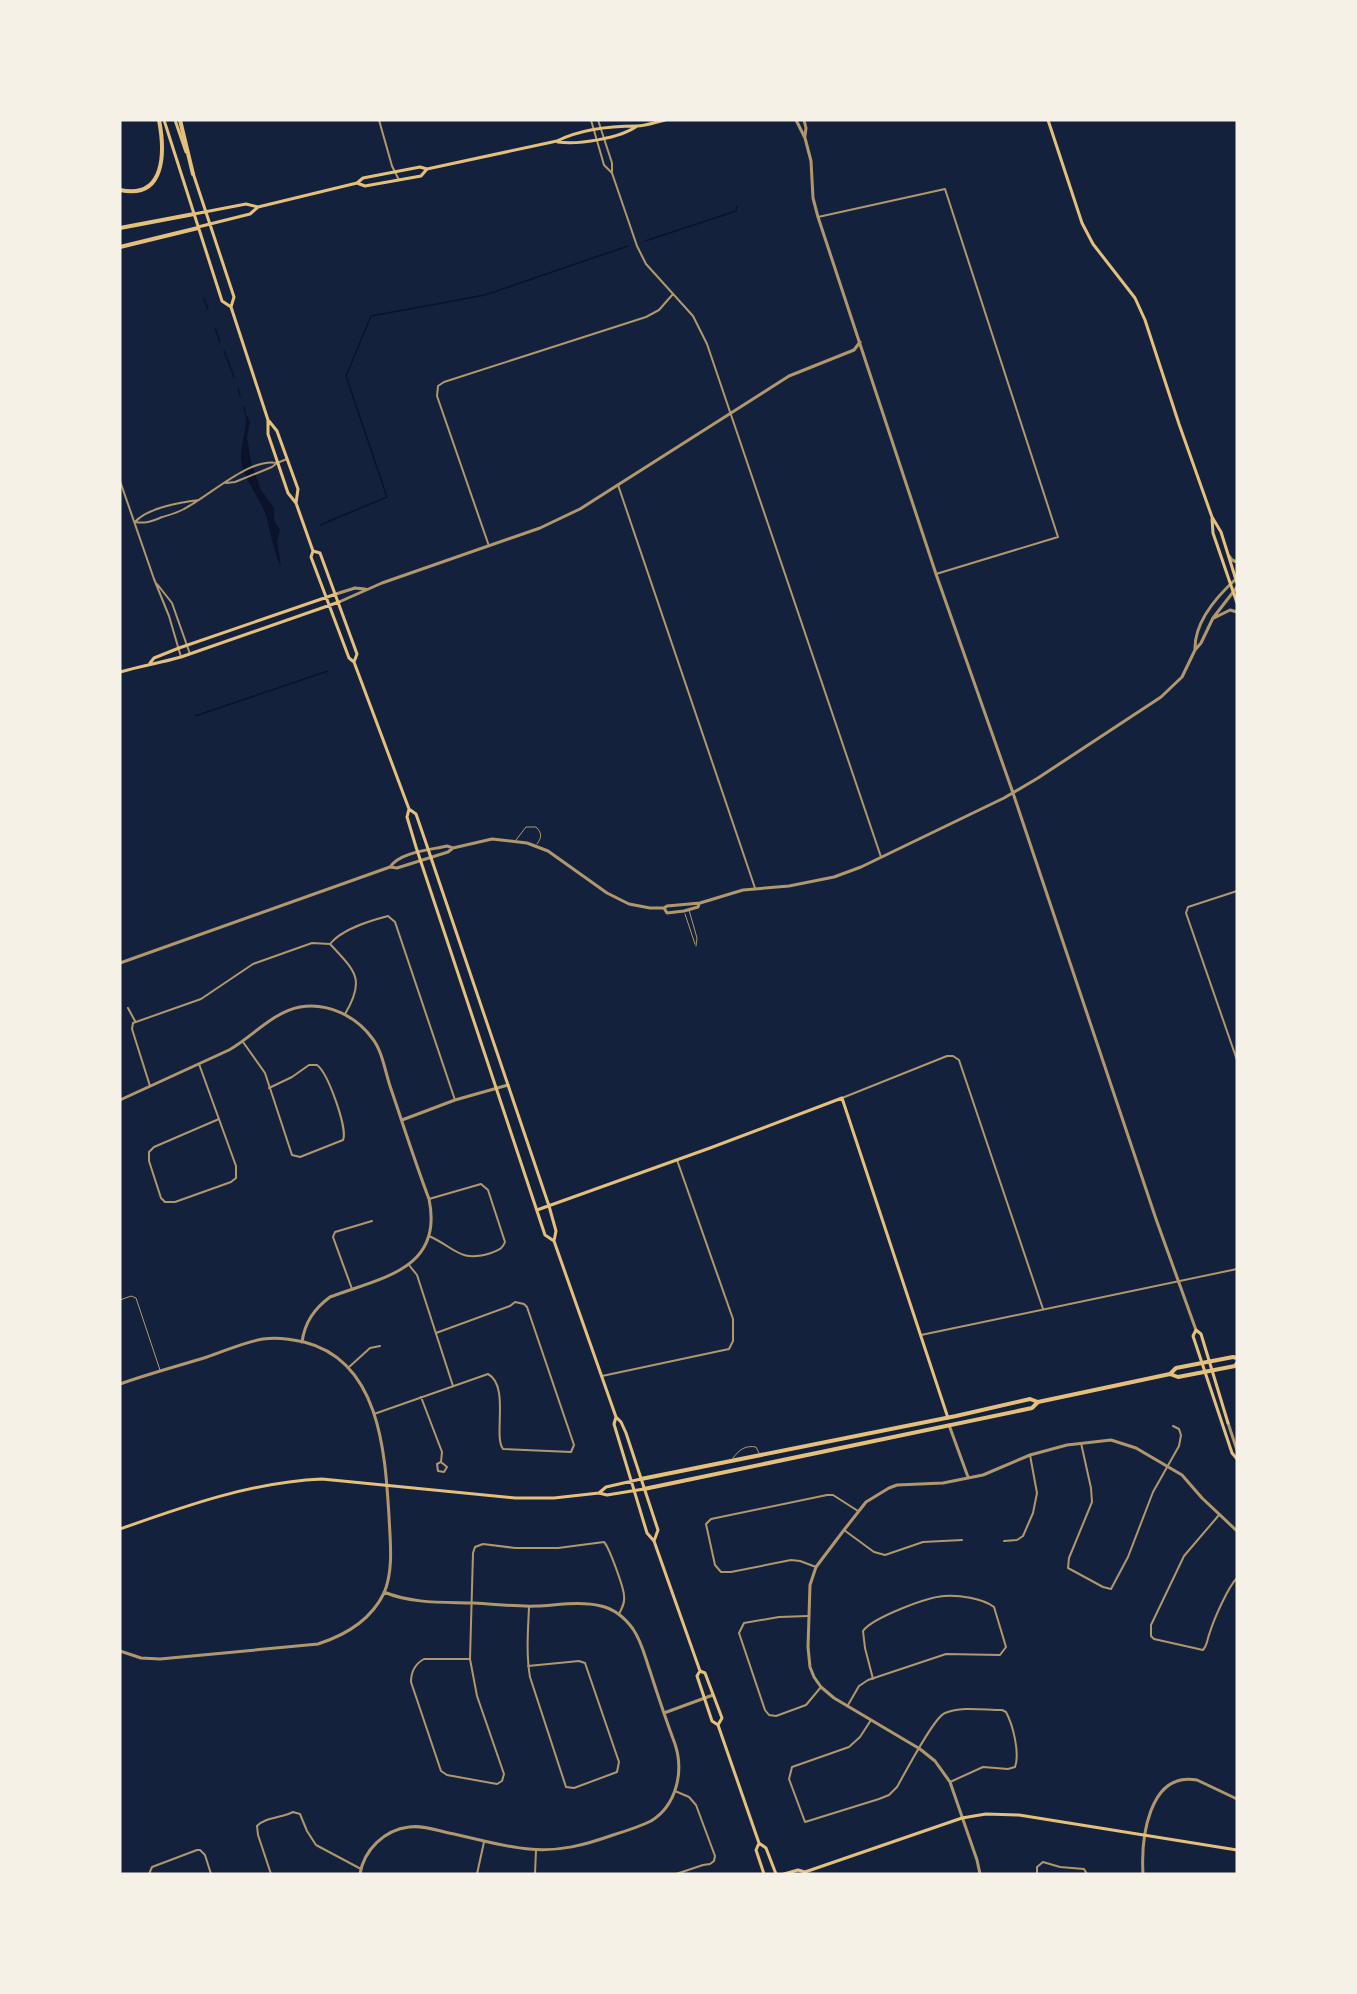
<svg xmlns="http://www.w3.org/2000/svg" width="1357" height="1994" viewBox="0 0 1357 1994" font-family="'Public Sans',sans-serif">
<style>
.water{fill:#0b132b}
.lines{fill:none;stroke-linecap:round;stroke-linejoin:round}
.stream{stroke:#0b132b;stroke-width:1.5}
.service{stroke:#b1986c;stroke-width:1}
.minor{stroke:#b1986c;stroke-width:2}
.tertiary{stroke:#b1986c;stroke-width:3}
.secondary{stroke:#e5c07b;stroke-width:3}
.primary{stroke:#e5c07b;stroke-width:4}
.motorway{stroke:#e5c07b;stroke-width:4}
</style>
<rect width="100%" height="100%" fill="#14213d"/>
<!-- water -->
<path class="water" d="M245,412L250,422L247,437L251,462L261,490L274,508V520L280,530L277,541L281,566C274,554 270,528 265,513C258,494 239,474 241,453C242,439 248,426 245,412Z"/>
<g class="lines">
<!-- stream -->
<path class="stream" d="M645,241L736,211L737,206
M204,299L208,309
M215,328L220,342
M224,351L234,377
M238,389L240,396
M244,407L245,412
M320,525L387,497L346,376L371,316L485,295L628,246
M195,716L328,671"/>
<!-- service -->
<path class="service" d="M516,840L526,827H536C542,833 542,837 537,844
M689,910L697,938L696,946
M685,914L695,944
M120,1300L131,1296L136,1298L160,1370
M733,1458C739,1450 745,1445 756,1447L759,1453"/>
<!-- minor -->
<path class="minor" d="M379,120L392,166L399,180
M591,120L604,165L612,173L637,246L646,264L693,316L707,344L881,857
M598,120L612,163V173
M818,217L945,189L1058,537L936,574
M120,481L154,579L169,616L181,657
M226,483L235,482L272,467L277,463L287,459
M618,485L755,888
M135,522C145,524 153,521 162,517C169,515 177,513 184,509C208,497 250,457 277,463
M135,522C147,508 181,502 199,500
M489,546L437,396L438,386L444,382L646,317L659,310L673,294
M157,584L172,603L190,654
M1237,891L1188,907L1186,913L1237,1060
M330,944C342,929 369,921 388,916L395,922L455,1100
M128,1008L135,1021
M243,1042L265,1073L292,1155L300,1157L343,1140C348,1129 328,1073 317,1065H309L292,1077L269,1088
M199,1064L236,1166V1178L231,1182L175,1202H165L161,1198L149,1161V1152L154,1147L219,1119
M150,1086L132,1029L133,1023L201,999L253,964L312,943L330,944C355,971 366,979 345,1014
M842,1098L947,1056H953L959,1060L1043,1309
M429,1199L481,1184L488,1190L505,1242C502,1250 498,1250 491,1253C459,1263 456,1248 429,1236
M409,1265L417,1275L453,1386
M352,1289L333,1237L335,1232L372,1221
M921,1335L1237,1269
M348,1368L370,1348L380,1346
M602,1376L729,1349L733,1341V1319L677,1160
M421,1397L442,1452L441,1462L437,1464L438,1471L444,1472L447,1467L441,1462
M374,1414L488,1374C510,1386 493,1436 503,1449L571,1452L574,1445L527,1307L524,1304L515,1302L510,1306L436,1333
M1081,1443L1091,1488L1092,1502L1069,1558L1068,1568L1103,1587L1111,1589L1128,1557L1153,1492L1179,1446L1181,1435L1179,1429L1173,1426
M1219,1515L1184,1556L1151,1625V1636L1154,1639L1203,1650C1208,1644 1207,1639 1210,1632C1214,1619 1228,1587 1237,1578
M844,1530L874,1552L885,1555L923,1542L962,1540
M1004,1541L1017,1540L1023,1536L1033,1513L1037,1493L1030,1455
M816,1567L800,1561L791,1560L731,1572H721L715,1565L706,1524L711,1519L827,1495H833L858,1511
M808,1616L779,1617L744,1623L739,1633L765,1710L769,1715L776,1716L806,1705L821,1687
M470,1659H424C415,1664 411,1673 411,1682L441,1771L447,1775L497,1784L502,1781L504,1774L477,1696L470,1659L473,1553L475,1547L483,1544L515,1548H558L604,1542C609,1547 624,1588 624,1596C625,1603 622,1608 619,1614
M528,1666L579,1661L585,1663L619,1762L617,1772L574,1788L566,1787L530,1677C526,1654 528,1631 529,1607
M848,1705L859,1686L868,1680L946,1654L1000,1655L1006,1647L994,1607C982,1598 959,1595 944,1596C927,1597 872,1618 863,1631L865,1648L873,1679
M871,1720L860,1737L849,1747L792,1767L789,1779L805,1822L879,1799L889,1795L897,1787C905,1773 934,1717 945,1713C962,1706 984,1710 1002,1710L1006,1712C1013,1725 1020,1753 1015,1767L1008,1769L983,1767L950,1782
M675,1791L689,1797L696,1805L715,1856L714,1861L710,1864L703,1865L676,1874
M149,1874L152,1867L197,1850H200L205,1855L211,1874
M271,1874L258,1835L257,1826C265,1817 282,1818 293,1812L300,1814L307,1831L316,1845L361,1869
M477,1874L484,1842
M535,1874L536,1850
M1037,1874V1867L1043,1862L1060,1867L1084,1869L1087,1874"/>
<!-- tertiary -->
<path class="tertiary" d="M796,120L805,138L811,161L813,198L818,217L936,574L1013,793L1156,1219L1196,1330
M804,120L806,128L805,136
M1229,556L1232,560L1237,562
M336,594L355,588L365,589
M339,602L382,583L540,528L580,509L789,376L854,350L860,342
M1214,618L1230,610L1237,612
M1195,650C1194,622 1217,596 1237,578
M390,867C400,852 430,850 447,846L453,848L492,839L527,843L548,851L607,893L629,904L650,908H664L667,906L700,903L743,890L789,886L834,877L861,867L1004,798L1038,778L1161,697L1182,677L1195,650L1201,643L1213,618L1237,587
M664,908L667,913L684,911L698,907L699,904
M120,963L390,867L397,868L448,852L453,848
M120,1100L229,1050C252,1037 273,1012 300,1007C327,1002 356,1016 372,1038C382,1050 385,1071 390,1086C403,1124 415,1162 429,1199C444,1270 380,1278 330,1297C314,1309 305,1322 302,1342
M402,1120L455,1100L508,1085
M120,1384C148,1374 178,1366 207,1357C225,1351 244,1342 263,1339C276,1337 291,1339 304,1342C380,1361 385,1452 389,1516C390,1540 394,1570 384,1593C371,1620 346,1635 318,1644L160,1659L141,1658L120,1651
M1228,1423L1237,1450
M949,1425L968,1477
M664,1713L713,1695
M360,1874C364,1850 384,1830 409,1827C422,1825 436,1830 449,1833C475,1838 502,1847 529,1849C559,1852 585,1845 613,1835C626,1831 639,1827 651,1821C677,1805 684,1771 675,1744C666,1720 658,1696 650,1671C645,1657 642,1642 633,1629C625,1618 614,1609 601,1606C581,1601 558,1605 537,1606C516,1607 495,1604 474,1603C445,1602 412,1604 384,1592
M980,1874L977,1860L950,1782L935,1761L920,1749L834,1698L821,1687L814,1677L810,1667L808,1647L810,1585L816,1567L844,1530L866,1502L889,1488L897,1485L943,1483L983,1475L1030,1455L1067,1445L1111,1440L1136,1448L1182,1475L1202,1498L1237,1531
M1143,1874C1141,1840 1148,1771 1197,1780L1237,1799"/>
<!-- secondary -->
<path class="secondary" d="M164,120L222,301L231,307L268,420V434L288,493L296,503L313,551L311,557L349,658L354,662L409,809L416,814L426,843L549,1206L556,1231L554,1241L616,1417L621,1422L626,1433L658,1530L654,1541
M175,120L186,152
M1048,120L1082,223L1093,244L1135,298L1145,320L1179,424L1212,517L1221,532L1237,583
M558,142C578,145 621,138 637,126
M193,173L234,297L231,307
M357,183L365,186L421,176L427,169
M194,214L246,204L258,207L357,183L363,178L420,167L427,169L557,141C581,129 611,126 637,126C646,126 656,122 665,120
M198,227L250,214L258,207
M269,421L277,431L298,489L296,503
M1212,519L1213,533L1237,603
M313,551L320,553L357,654L354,662
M150,663L154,658L179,648L336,594
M120,672C141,666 160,663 181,657L339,602
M409,809L407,817L416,847L540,1220L545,1235L554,1241
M537,1210L710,1148L842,1098L948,1418
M1196,1330L1193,1336L1232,1453L1237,1459
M1196,1330L1201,1334L1228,1423
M616,1417L614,1424L647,1533L654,1541L700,1671L705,1673L722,1718L718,1725L759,1843L766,1848L776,1874
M599,1493L606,1487L641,1479
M120,1529C185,1506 252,1482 322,1479L515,1498H554L599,1493L607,1495L644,1489
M700,1671L697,1676L712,1721L718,1725
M759,1843L756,1850L764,1874
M784,1874L798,1870L805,1872L962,1818L986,1814L1019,1815L1237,1850"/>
<!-- primary -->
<path class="primary" d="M1170,1374L1176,1368L1233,1357L1237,1358
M641,1479L956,1416L1030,1399L1038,1402
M644,1489L1032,1408L1038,1402L1170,1374L1178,1377L1235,1366L1237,1363"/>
<!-- motorway -->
<path class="motorway" d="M180,120L193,174
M120,190C166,200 165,151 159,120
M120,228L194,214
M120,247L198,228"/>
</g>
<!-- border -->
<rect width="1357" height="1994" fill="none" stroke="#f6f1e7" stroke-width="243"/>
</svg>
